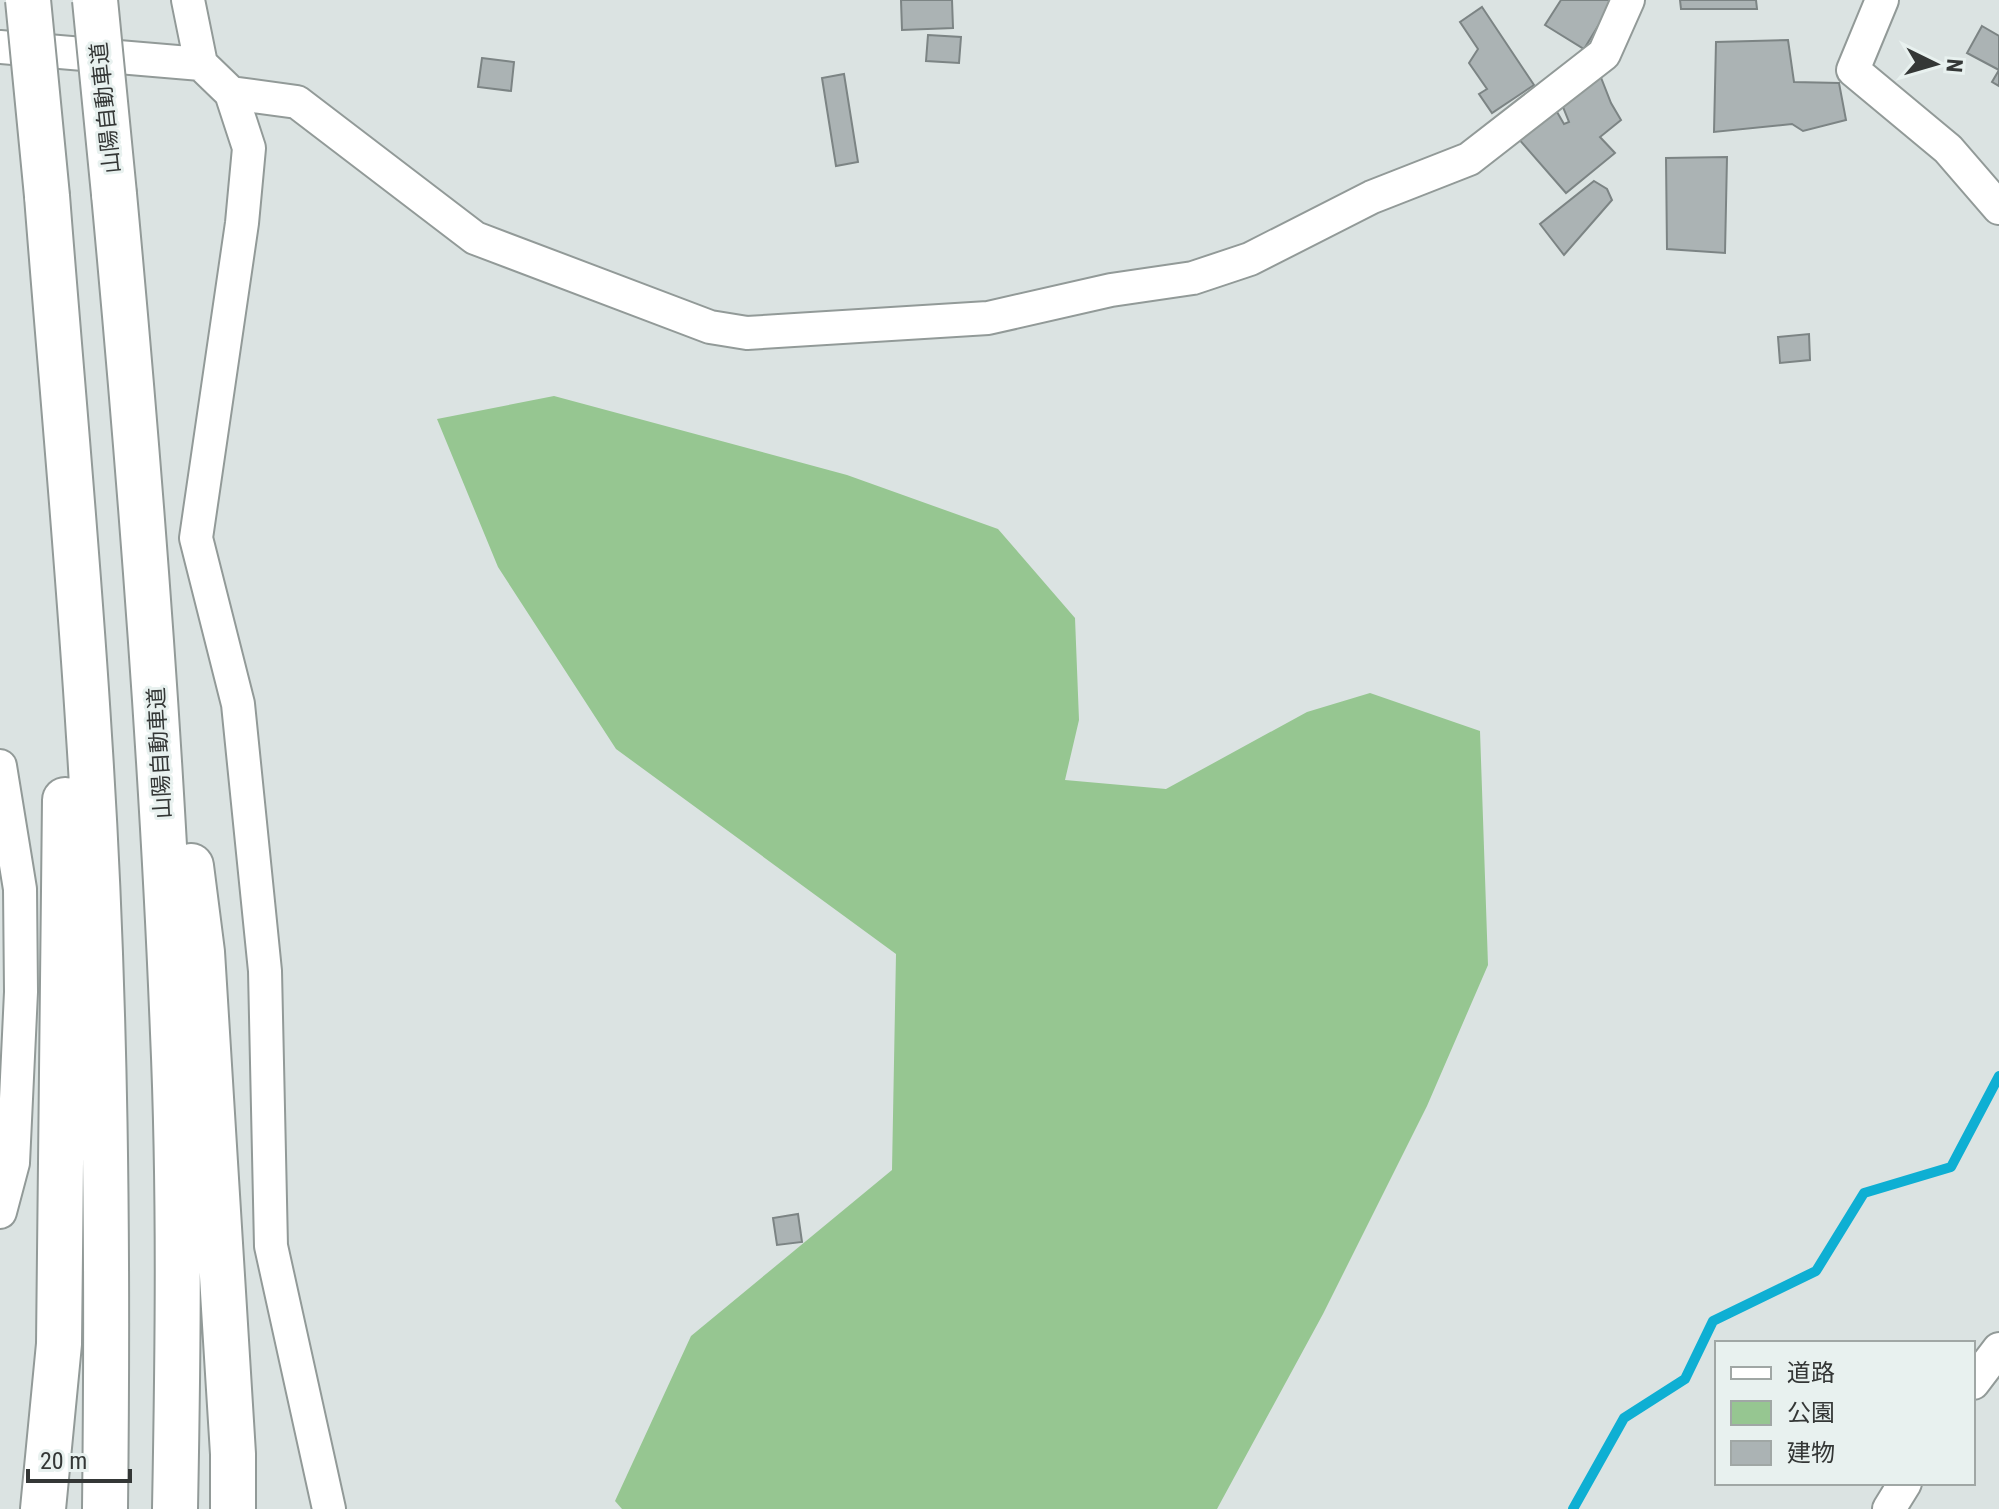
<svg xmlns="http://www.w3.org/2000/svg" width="1999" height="1509" viewBox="0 0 1999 1509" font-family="'Roboto Condensed','Noto Sans JP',sans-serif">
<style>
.green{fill:#96c691}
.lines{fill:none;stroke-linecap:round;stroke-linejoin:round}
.stream{stroke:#0eafd3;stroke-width:10}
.building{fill:#abb3b4;stroke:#7c8484;stroke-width:2}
.minor-casing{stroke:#929a98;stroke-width:36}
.motorway-casing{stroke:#929a98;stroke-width:48}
.minor{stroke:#fff;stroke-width:32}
.motorway{stroke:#fff;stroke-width:44}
.motorway-bridge-casing{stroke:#929a98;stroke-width:48;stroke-linecap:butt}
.motorway-bridge{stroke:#fff;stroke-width:44}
.labels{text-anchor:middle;stroke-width:6;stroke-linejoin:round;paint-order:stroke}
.street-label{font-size:22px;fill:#343736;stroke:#e8f1ef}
</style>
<rect width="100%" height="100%" fill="#dbe3e2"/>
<!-- green -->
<path class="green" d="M554,396L847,475L998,529L1075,618L1079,720L1065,780L1166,789L1307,712L1370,693L1480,731L1488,965L1427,1106L1323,1314L1217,1509H622L615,1501L691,1336L892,1170L896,954L616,749L498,567L437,419Z"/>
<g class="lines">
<!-- stream -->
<path class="stream" d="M1573,1509L1624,1418L1685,1379L1713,1321L1816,1271L1864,1193L1951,1167L1999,1076"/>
</g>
<!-- building -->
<path class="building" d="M901,0H952L953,28L902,30Z
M1561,0H1614L1584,49L1545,25Z
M1680,0H1756L1757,9H1681Z
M1482,7L1534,85L1492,113L1479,94L1487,89L1469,63L1478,49L1460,22Z
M1982,26L1999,36V86L1992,82L1999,70L1967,53Z
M928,35L961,37L959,63L926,61Z
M1788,40L1794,82L1839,83L1846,120L1803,131L1792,124L1714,132L1716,42Z
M482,58L514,62L511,91L478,87Z
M844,74L858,162L836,166L822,78Z
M1600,75L1611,103L1621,120L1600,137L1615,153L1566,193L1517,137L1553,105L1564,124L1569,122L1561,102Z
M1727,157L1725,253L1667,249L1666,158Z
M1594,181L1607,189L1612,200L1564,255L1540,224Z
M1809,334L1810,360L1780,363L1778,337Z
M798,1214L802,1242L777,1245L773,1218Z"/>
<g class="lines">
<!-- minor casing -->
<g class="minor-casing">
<path id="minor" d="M188,0L201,64L231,93L249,148L242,223L196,538L238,704L265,971L271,1246L329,1509
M1882,0L1853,70L1948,149L1999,208
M0,47L201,64
M231,93L297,102L475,238L710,327L747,333L988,318L1111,290L1193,278L1250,259L1372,197L1469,159L1604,54L1628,0
M0,766L20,889L21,992L13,1163L0,1212
M1973,1383L1999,1349
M1889,1509L1905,1483"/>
</g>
<!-- motorway casing -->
<g class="motorway-casing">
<path id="motorway" d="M114,194C140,473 162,752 173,1033C180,1191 178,1350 175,1509
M47,196C61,376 78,556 89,736C106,993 108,1252 105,1509
M191,866L202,952L233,1454V1509
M43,1509L59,1344L65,800"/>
</g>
<!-- minor -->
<use href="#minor" class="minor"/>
<!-- motorway -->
<use href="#motorway" class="motorway"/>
<!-- motorway-bridge casing -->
<g class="motorway-bridge-casing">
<path id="motorway-bridge" d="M28,0L47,196
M95,0L114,194"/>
</g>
<!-- motorway-bridge -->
<use href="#motorway-bridge" class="motorway-bridge"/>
</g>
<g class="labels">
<!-- street labels -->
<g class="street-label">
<text transform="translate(105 108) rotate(-96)" y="8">山陽自動車道</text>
<text transform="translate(159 753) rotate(-93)" y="8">山陽自動車道</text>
</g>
</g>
<!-- legend -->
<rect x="1715" y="1341" width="260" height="144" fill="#e8f1ef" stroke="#a0a7a5" stroke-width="2"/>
<rect x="1731" y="1367" width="40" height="12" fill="#ffffff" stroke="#a0a7a5" stroke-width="2"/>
<text x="1787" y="1381" font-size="24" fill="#343736">道路</text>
<rect x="1731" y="1401" width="40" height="24" fill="#96c691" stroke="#a0a7a5" stroke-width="2"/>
<text x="1787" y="1421" font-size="24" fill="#343736">公園</text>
<rect x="1731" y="1441" width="40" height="24" fill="#abb3b4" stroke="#a0a7a5" stroke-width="2"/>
<text x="1787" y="1461" font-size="24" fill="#343736">建物</text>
<!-- north arrow -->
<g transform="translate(1935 64) rotate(95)" stroke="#e8f1ef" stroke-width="6" paint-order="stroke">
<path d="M0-6L14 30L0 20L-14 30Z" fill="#343736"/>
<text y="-12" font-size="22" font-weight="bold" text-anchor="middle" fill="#343736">N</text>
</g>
<!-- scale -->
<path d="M28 1469v12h102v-12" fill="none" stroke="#343736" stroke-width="4"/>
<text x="40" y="1469" font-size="24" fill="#343736" stroke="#e8f1ef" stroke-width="6" paint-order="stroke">20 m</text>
</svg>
